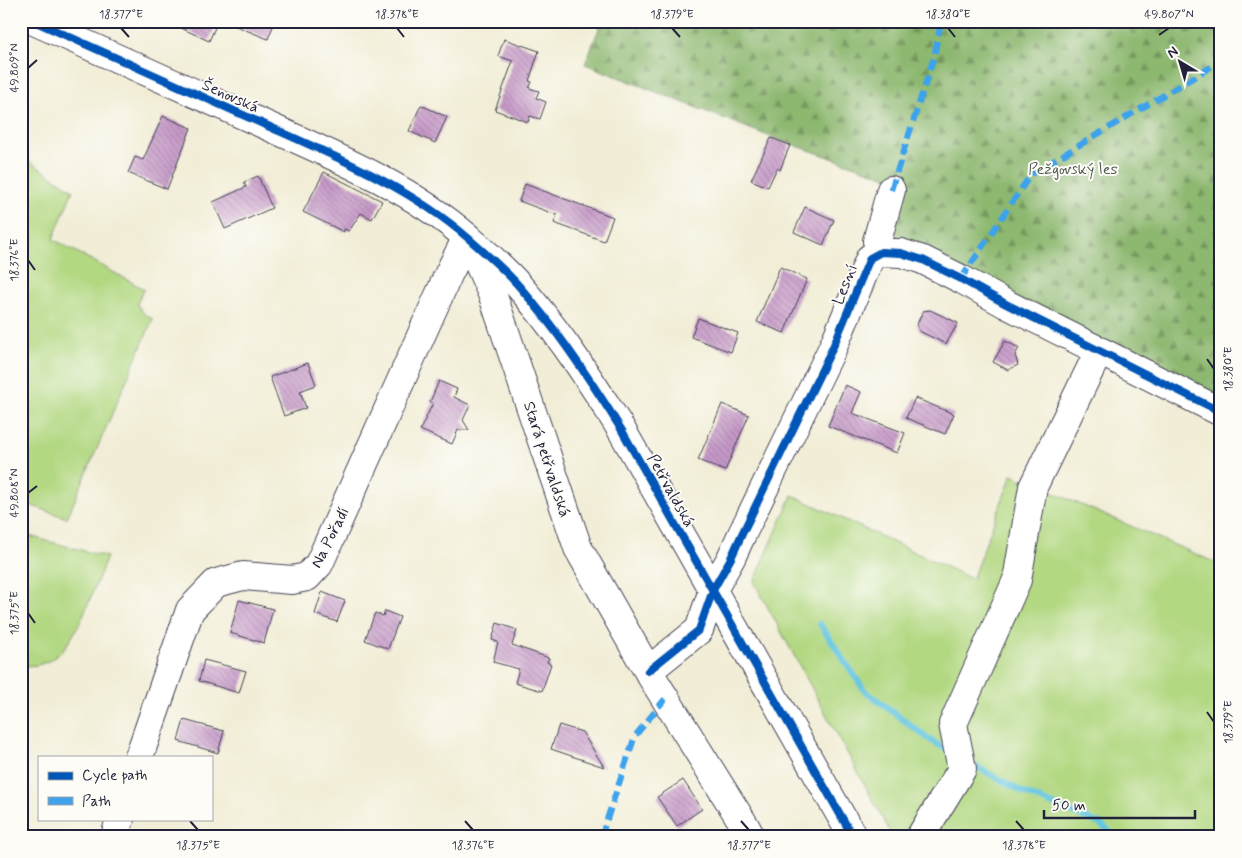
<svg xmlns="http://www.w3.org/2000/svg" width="1242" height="858" viewBox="0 0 1242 858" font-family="Mynerve,sans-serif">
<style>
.grass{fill:#b2d882;stroke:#6a7d5e}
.forest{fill:url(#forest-firs);stroke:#586d56}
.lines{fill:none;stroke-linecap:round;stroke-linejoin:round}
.stream{stroke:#63c6e1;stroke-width:6}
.building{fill:url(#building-back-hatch)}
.minor-casing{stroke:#414052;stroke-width:30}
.major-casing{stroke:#414052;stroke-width:30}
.minor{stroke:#fff;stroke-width:28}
.major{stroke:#fff;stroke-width:28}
.quiet{stroke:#3ea2ec;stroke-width:6;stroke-dasharray:12 6;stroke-linecap:butt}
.cycleway-casing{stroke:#fdfcf7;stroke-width:11}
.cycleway{stroke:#0057b8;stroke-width:8}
.ticks{fill:none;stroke:#22223b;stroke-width:2}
.labels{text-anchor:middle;stroke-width:4;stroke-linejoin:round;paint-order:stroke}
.street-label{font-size:16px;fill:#22223b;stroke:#fdfcf7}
.park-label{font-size:16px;fill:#4d5950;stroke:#fdfcf7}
.neatline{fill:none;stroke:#22223b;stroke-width:2}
.ticks-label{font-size:12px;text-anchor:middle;fill:#22223b}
</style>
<defs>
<pattern id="forest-firs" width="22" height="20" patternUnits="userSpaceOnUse" patternTransform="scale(1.25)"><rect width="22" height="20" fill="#8db870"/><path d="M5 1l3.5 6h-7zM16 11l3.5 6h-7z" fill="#73955d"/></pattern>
<pattern id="building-back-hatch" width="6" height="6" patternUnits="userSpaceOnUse" patternTransform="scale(1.25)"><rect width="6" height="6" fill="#c79ac9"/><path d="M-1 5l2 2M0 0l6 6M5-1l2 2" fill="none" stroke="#a17da4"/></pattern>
</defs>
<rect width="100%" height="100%" fill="#fdfcf7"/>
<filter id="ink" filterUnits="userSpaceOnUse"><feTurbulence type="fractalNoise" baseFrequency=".02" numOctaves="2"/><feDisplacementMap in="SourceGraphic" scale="10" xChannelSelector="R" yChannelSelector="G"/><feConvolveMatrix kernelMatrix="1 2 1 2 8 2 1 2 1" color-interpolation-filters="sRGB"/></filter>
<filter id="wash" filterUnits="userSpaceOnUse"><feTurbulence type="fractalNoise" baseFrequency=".0096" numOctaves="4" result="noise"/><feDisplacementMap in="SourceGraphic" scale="20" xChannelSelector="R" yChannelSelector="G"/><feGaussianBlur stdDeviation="1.12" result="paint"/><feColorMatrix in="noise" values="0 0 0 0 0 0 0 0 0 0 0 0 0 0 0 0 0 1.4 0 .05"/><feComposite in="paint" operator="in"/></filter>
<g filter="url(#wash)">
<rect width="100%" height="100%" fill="#f1edd6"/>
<!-- grass -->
<path class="grass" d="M21,156L73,190L53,239L144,289L137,304L144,314L153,319L67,518L21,502Z
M1012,475L1221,565V837H893L754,582L792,495L972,579Z
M21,534L107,557C101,571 96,585 90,599C78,628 61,672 21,665Z"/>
<!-- forest -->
<path class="forest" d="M602,21H1221V401L888,241L904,183L771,137L585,64Z"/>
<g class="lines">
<!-- stream -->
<path class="stream" d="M820,624L864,690L930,740L951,752
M968,762L1024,793L1100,824L1116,837"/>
</g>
<g id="blocks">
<!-- building -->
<path class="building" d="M166,21H218L209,41Z
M226,21H275L268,39L226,22Z
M504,39L539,51L529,81L532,82L529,88L539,91L536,98L546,102L540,119L530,116L528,122L495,110L513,61L498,56Z
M421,105L447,117L435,143L409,131Z
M163,116L191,128L167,189L128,173L135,157L143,160Z
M771,138L790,145L780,170L777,168L768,187L751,180Z
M324,172L382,201L372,219L361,213L349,231L344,229V232L303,212Z
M258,176L272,208L225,229L213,202L246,187L244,182Z
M525,184L613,217L604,241L554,223L557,215L519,201Z
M805,207L834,220L823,245L794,232Z
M780,267L807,279L784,333L757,322Z
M930,310L958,323L946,344L919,331L917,324L923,311Z
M698,318L738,333L731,352L691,337Z
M1005,341L1019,348L1015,355L1018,365L1008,370L993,362Z
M308,363L316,385L300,391L306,408L284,416L270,377Z
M439,381L457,389L454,397L470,405L463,420L469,430H458L452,444L420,430L433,403L430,402Z
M845,385L861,392L852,413L905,433L897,453L828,426Z
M915,398L954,414L945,434L906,418Z
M722,404L749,415L725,471L698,460Z
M322,592L345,601L337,622L315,614Z
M239,600L273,609L264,643L230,633Z
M385,611L400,617L388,649L365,640L375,613L383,616Z
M497,623L517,630L512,645L549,658L547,662L551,664L542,691L515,683L519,669L493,662L498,642L492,640Z
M204,660L246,671L239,693L199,681Z
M184,720L224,731L218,753L178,741Z
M559,725L582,732L604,767L551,749Z
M683,780L702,809L677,826L657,797Z"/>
</g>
</g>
<g filter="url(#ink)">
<use href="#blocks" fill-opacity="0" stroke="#414052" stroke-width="1"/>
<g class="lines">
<!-- minor casing -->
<g class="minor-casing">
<path id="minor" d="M467,237L493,296L578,548L648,671L745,826L751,837
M881,252L877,241L891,190
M648,671L699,630L713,590L731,558L742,534L833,347L870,258L881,252L901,253L923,260L961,279L1006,304L1221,412
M139,757L190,610L216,583L243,576L292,580L307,577L319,564L449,273L467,237
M115,837L120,819
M920,837L962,769L953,724L1017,580L1033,487L1099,351"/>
</g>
<!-- major casing -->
<g class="major-casing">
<path id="major" d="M34,21C110,55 186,89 261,123C332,155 410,187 468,238C485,253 503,268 518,285C557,329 590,379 621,429L853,837"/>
</g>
<!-- minor -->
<use href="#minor" class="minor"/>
<!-- major -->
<use href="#major" class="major"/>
<!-- quiet -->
<path class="quiet" d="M891,190L934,57L941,21
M961,279L1031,174L1221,61
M601,837L635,736L665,699"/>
<!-- cycleway casing -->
<g class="cycleway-casing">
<path id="cycleway" d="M34,21C110,55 186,89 261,123C332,155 410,187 468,238C485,253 503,268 518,285C557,329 590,379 621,429L853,837
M648,671L699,630L713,590L731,558L742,534L833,347L870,258L881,252L901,253L923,260L961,279L1006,304L1221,412"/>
</g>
<!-- cycleway -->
<use href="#cycleway" class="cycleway"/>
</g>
</g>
<!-- ticks -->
<path class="ticks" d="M121,28L129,37M397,28L404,37M672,28L680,37M948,28L955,37M1159,35L1169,28M28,68L37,60M28,260L35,270M1207,359L1214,369M28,493L37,486M28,613L35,623M1207,712L1214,722M190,821L198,830M465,821L473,830M741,821L749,830M1016,821L1024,830"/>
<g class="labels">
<!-- street labels -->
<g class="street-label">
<text transform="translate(231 95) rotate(24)" y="6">Šenovská</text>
<text transform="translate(844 284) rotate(-68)" y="6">Lesní</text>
<text transform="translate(548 459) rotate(72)" y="6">Stará petřvaldská</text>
<text transform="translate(672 490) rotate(61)" y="6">Petřvaldská</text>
<text transform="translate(329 537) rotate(-63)" y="6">Na Pořadí</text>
</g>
<!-- park labels -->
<g class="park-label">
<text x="1073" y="174">Pežgovský les</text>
</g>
</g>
<!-- margin -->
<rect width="1242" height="858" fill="none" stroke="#fdfcf7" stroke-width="55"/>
<!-- legend -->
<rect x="38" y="756" width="175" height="65" fill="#fdfcf7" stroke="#a5a5ac"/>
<rect x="48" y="772" width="25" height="8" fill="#0057b8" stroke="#a5a5ac"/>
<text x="82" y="780" font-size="15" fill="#22223b">Cycle path</text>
<rect x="48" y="797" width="25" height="8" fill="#3ea2ec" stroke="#a5a5ac"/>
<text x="82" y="806" font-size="15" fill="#22223b">Path</text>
<!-- north arrow -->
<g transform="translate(1180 62) rotate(322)" stroke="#fdfcf7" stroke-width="4" paint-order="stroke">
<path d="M0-4L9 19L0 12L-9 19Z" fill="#22223b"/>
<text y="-8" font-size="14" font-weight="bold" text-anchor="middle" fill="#22223b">N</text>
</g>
<!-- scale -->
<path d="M1044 810v8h151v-8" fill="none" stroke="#22223b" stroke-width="2.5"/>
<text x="1052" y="810" font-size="15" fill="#22223b" stroke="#fdfcf7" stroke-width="4" paint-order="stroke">50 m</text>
<rect x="28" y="28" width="1186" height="802" class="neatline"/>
<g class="ticks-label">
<text x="121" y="18">18.377°E</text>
<text x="397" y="18">18.378°E</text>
<text x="672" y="18">18.379°E</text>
<text x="948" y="18">18.380°E</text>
<text x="1169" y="18">49.807°N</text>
<text transform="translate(14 68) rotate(-90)" y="4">49.809°N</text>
<text transform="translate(14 260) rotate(-90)" y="4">18.376°E</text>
<text transform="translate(1228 369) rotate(-90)" y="4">18.380°E</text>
<text transform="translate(14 493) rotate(-90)" y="4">49.808°N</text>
<text transform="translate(14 613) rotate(-90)" y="4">18.375°E</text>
<text transform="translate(1228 722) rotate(-90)" y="4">18.379°E</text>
<text x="198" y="849">18.375°E</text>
<text x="473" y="849">18.376°E</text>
<text x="749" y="849">18.377°E</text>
<text x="1024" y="849">18.378°E</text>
</g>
</svg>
